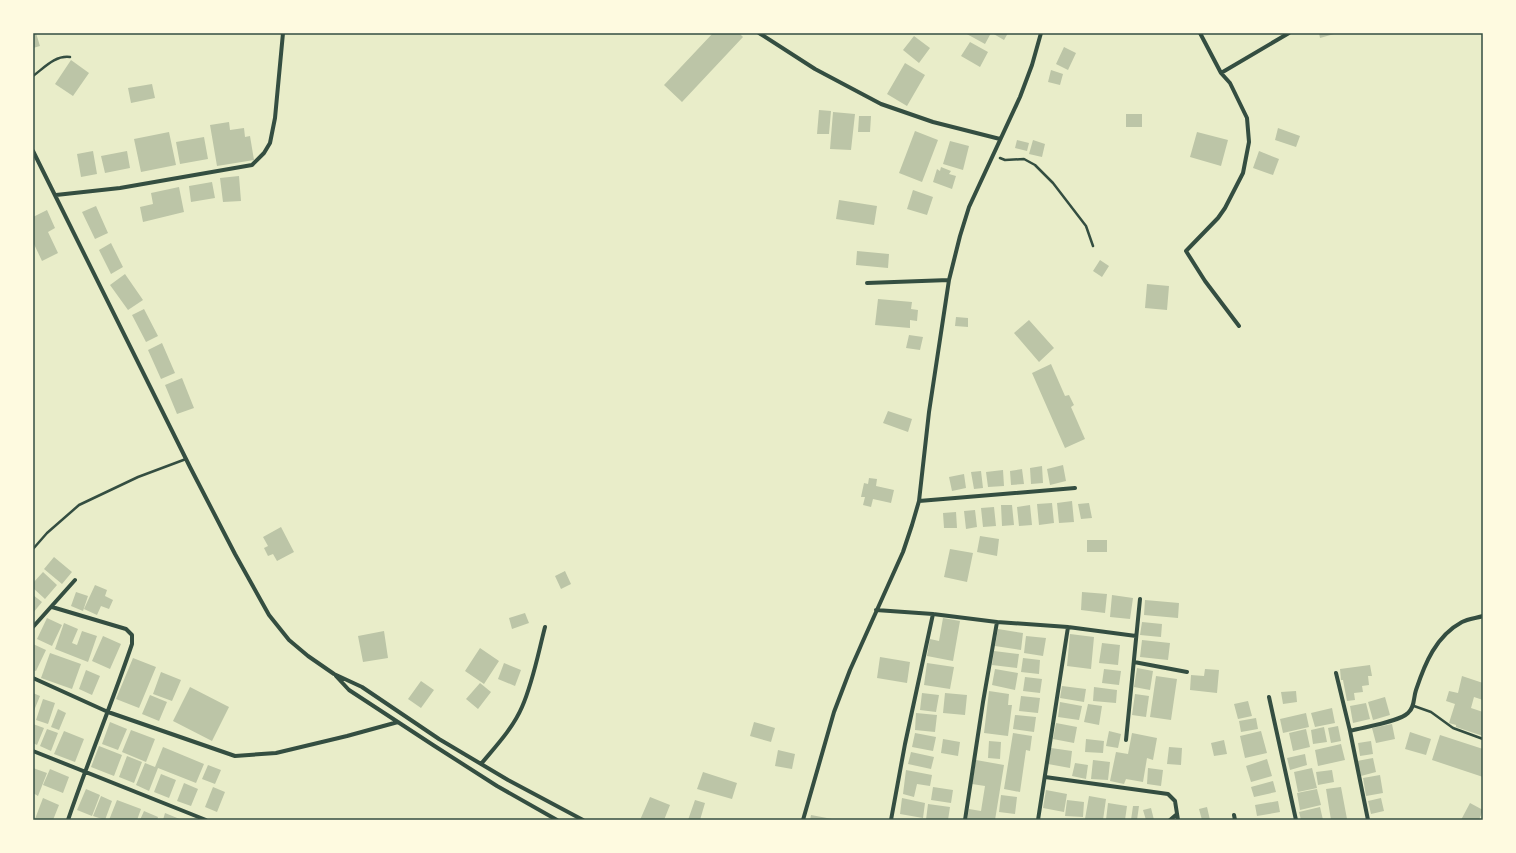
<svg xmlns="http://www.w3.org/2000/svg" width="1516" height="853" viewBox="0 0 1516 853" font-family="'DejaVu Sans',sans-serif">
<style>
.building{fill:#bcc5a7}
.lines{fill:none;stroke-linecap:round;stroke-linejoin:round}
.path{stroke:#344e41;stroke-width:2.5}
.service{stroke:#344e41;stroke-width:2.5}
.minor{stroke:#344e41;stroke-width:4}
.neatline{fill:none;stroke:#344e41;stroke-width:1.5}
</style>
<rect width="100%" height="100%" fill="#e9edc9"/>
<!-- building -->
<path class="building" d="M33,33H36L40,46L33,48Z
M713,33H739L743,37L682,102L664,85Z
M965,33H991L985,44Z
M992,33H1008L1004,40Z
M1319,33H1334V34L1320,38Z
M914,36L930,48L919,63L903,50Z
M970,42L988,52L980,67L961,56Z
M1064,47L1076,53L1068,70L1056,64Z
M71,60L89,73L73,96L55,84Z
M905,63L925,75L907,106L887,94Z
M1051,70L1063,74L1060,85L1048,82Z
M152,84L155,98L131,103L128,88Z
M819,110L831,111L829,134H817Z
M833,112L855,114L851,150L830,149Z
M1126,114H1142V127H1126Z
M859,116H871L870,132H858Z
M229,122L230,130L244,128L245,137L250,136L254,160L217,166L210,125Z
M1278,128L1300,136L1296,147L1275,140Z
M915,131L938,140L922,182L899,173Z
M169,132L176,165L141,172L134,139Z
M1197,132L1228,140L1221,166L1190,157Z
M204,137L208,159L180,164L176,142Z
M1017,140L1029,143L1027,151L1015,148Z
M1033,140L1045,144L1042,157L1029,154Z
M950,141L969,146L963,170L943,164Z
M93,151L97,174L81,177L77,154Z
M127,151L130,168L105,173L101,156Z
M1259,151L1279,159L1273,175L1253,168Z
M941,167L951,171L949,174L956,176L952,189L933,182L937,169L940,171Z
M239,176L241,201L223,202L220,178Z
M212,182L215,198L191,202L189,186Z
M179,187L184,212L143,222L140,207L153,204L151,193Z
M913,190L933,197L927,215L907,209Z
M839,200L877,206L874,225L836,219Z
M96,206L108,233L95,239L82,212Z
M47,210L55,228L48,232L58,253L42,261L33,242V217Z
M111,243L123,267L111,274L99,250Z
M857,251L889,254L888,268L856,265Z
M1100,260L1109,266L1102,277L1093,271Z
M125,274L143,300L128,310L110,285Z
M1147,284L1169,286L1167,310L1145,308Z
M878,299L912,302L911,309L918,310L917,321L910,320V328L875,325Z
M144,309L158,336L146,342L132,315Z
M956,317L968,318V327L955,326Z
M1029,320L1054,348L1039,362L1014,333Z
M909,335L923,337L920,350L906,348Z
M162,343L175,373L161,379L148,350Z
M1051,364L1065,396L1069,395L1074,405L1071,407L1085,439L1065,448L1032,373Z
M182,378L194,408L177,414L165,385Z
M888,411L912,419L908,432L883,423Z
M1063,465L1066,481L1050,485L1047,469Z
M1042,466L1043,483L1031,484L1030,468Z
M1022,469L1024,484L1011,485L1010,471Z
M1003,470L1004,486L988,487L986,472Z
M981,471L983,488L974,489L971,472Z
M964,474L966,488L952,491L949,477Z
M869,478L877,479L876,486L894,490L891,503L873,499L871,507L863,505L865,497H861L864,483L868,484Z
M1072,501L1074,522L1059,523L1057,503Z
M1052,503L1054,523L1039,525L1037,504Z
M1089,503L1092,518L1081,519L1078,504Z
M1001,505H1012L1014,525L1002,526Z
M1030,505L1032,525L1019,526L1017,507Z
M994,507L996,526L983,527L981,508Z
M975,510L977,527L966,529L964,511Z
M956,512L957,528H944L943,513Z
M281,527L294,552L277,561L273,554L268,556L264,548L268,546L263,537Z
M980,536L999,539L997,556L977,552Z
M1087,540H1107V552H1087Z
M950,549L973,553L967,582L944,577Z
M54,557L72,572L62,584L44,569Z
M565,571L571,584L561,589L555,576Z
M43,572L57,585L45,599L33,588V583Z
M95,585L107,590L105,596L113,600L109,609L101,606L97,615L84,609Z
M76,592L88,596L83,611L71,606Z
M1082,592L1107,594L1105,613L1081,610Z
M33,595L42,602L33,613Z
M1112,595L1133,598L1130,619L1110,617Z
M1145,600L1179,603L1178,618L1144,615Z
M525,613L529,623L512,629L509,618Z
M47,618L62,625L52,646L37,639Z
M943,618L960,621L953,661L927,656L930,639L939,641Z
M1142,622L1162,624L1161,637L1140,635Z
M64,623L78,629L72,643L77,645L82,631L97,636L88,662L55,649Z
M998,629L1023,633L1021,650L995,646Z
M384,631L388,658L363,662L358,636Z
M1070,634L1094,637L1091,669L1067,666Z
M103,636L121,644L110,669L92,661Z
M1026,636L1046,638L1043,656L1024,653Z
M1142,640L1170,643L1168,660L1140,657Z
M1102,643L1120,645L1118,665L1099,663Z
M33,644L46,650L36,671L33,670Z
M480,648L499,661L484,684L465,671Z
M994,651L1019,654L1017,668L992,665Z
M50,653L81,664L72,689L41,678Z
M880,657L910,662L907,683L877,678Z
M133,658L156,667L139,708L116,699Z
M1023,658L1040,660L1039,674L1021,672Z
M504,663L521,670L515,686L498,679Z
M927,663L954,667L950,689L924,685Z
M1370,665L1372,676H1368L1369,685L1362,686L1363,692L1354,693L1355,700L1347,701L1343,680H1341L1340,669Z
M1137,668L1153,671L1150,690L1134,687Z
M995,669L1018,673L1015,690L992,685Z
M1104,669L1121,671L1119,685L1102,683Z
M1205,669L1219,670L1217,693L1190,690L1191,675L1204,676Z
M86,670L100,676L92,695L79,689Z
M161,672L181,680L172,701L153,694Z
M1156,676L1177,679L1171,720L1150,717Z
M1462,676L1483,683V700L1474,697L1471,708L1483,712V736L1456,727V725L1449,723L1455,704L1446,701L1449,691L1458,693Z
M1025,677L1042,679L1040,693L1023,691Z
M421,681L434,690L421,708L408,699Z
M480,683L491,692L478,709L466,699Z
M1062,686L1086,689L1084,702L1060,698Z
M190,687L229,707L212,741L173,721Z
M1094,687L1117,690L1116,703L1093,701Z
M989,691L1009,694L1008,705H1012L1008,736L984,733Z
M1296,691L1297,702L1283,704L1281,692Z
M33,693L40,696L33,713Z
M922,693L939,695L936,712L920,710Z
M945,693L967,695L965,715L943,713Z
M1135,694L1149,696L1146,717L1132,715Z
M150,695L167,702L159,721L142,714Z
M1021,696L1040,698L1038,713L1019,711Z
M1385,697L1390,715L1373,720L1368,702Z
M43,699L55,703L48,724L36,720Z
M1248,701L1252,716L1238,719L1234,704Z
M1060,702L1082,706L1079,720L1058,717Z
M1366,703L1370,719L1353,723L1350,706Z
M1088,704L1102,706L1099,725L1084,722Z
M1332,708L1335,723L1315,727L1311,713Z
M58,709L66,713L59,730L51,727Z
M916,713L937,715L935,732L915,730Z
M1306,713L1309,727L1283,733L1280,719Z
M1015,715L1036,717L1034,732L1013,729Z
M1256,718L1258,729L1241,732L1239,721Z
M110,722L127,729L118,750L102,744Z
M754,722L775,728L771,742L750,736Z
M1056,723L1077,727L1074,743L1053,739Z
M33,724L44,728L37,745L33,743Z
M1392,724L1395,739L1376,743L1372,728Z
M1338,726L1341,741L1331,743L1328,728Z
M1324,727L1327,742L1313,744L1311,730Z
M47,729L58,733L51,751L40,746Z
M1306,729L1310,747L1293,751L1289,733Z
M131,730L155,739L146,762L122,752Z
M64,731L84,739L75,762L54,754Z
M1109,731L1121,734L1118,748L1106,746Z
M1261,731L1267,753L1245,758L1240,736Z
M1410,732L1431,739L1426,755L1405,749Z
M915,733L936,737L933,751L912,747Z
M1013,733L1032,736L1030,751L1026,750L1020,792L1004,789Z
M1132,733L1157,738L1153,760L1147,758L1143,782L1126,779L1124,784L1110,781L1116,752L1128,754Z
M1440,735L1483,749V777L1432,760Z
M943,739L960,742L958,756L941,753Z
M1086,739L1104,741L1103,753L1085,752Z
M1224,740L1227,754L1214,756L1211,743Z
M989,741L1001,742L1000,759L988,758Z
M1371,741L1373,754L1360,756L1358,743Z
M1341,744L1345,760L1318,766L1315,750Z
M99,746L122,755L114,776L91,767Z
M163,747L204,764L196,783L158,768L149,791L136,785L145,763L155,767Z
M1169,747L1182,748L1181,765L1167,764Z
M1051,748L1072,751L1070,768L1048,764Z
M778,750L795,754L792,769L775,766Z
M911,752L934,757L931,769L908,764Z
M1305,754L1307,765L1290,770L1287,758Z
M127,756L142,762L134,783L119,777Z
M1373,758L1376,772L1361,776L1357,761Z
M1267,759L1272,776L1251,782L1246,766Z
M976,760L1004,765L995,820H967L969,809L981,811L985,786L972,784Z
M1093,760L1110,762L1108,780L1091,779Z
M1075,763L1088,765L1086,779L1072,776Z
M208,765L221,770L215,784L202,779Z
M33,768L47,773L38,796L33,793Z
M1148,768L1163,770L1161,786L1147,784Z
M1312,768L1317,788L1298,792L1294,772Z
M50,769L69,777L63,793L43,785Z
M906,770L932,775L930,786L917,784L914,797L903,794Z
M1332,770L1334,782L1318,785L1316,772Z
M703,772L737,783L732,799L697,789Z
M161,774L176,780L169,798L154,792Z
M1380,775L1383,793L1366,796L1363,778Z
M1273,781L1276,792L1254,797L1251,787Z
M184,783L198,789L191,806L177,801Z
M213,787L225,792L217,812L205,807Z
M933,787L953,790L951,803L931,800Z
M1341,787L1347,819L1331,820L1326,789Z
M86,789L100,795L92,816L77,810Z
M1317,789L1321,805L1300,810L1297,793Z
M1046,790L1067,794L1064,812L1043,808Z
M1001,795L1017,797L1015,814L999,812Z
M101,796L112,801L105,820L93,816Z
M1089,796L1106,799L1103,820L1085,819Z
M650,797L670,805L664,820H640Z
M43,798L59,805L53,820H39L35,819Z
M902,798L925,803L923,818L900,814Z
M1381,798L1384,811L1371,814L1368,801Z
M117,800L141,809L137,820H109Z
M695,800L705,803L700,820H688Z
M1067,800L1084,802L1083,817L1065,816Z
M1278,801L1280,812L1257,816L1255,805Z
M1108,803L1127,806L1125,820H1106Z
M1470,803L1483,810L1479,820H1461Z
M928,804L950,807L948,820H926Z
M1133,806H1139L1137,820H1131Z
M1207,807L1210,820H1202L1199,809Z
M1320,807L1323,820H1301L1299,812Z
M1151,808L1154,820H1146L1143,810Z
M144,811L158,817L157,820H140Z
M165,813L182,820H163Z
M811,815L832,819V820H810Z"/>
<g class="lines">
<!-- path -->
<path class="path" d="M1000,158L1005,160L1024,159L1035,165L1053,183L1086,226L1093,246"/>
<!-- service -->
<path class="service" d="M33,76C44,68 55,55 70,57
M33,549L47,533L79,505L138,477L186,459
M1414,706L1431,712L1453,728L1483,739"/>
<!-- minor -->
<path class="minor" d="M759,33L815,69L881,104L933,122L1000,139
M1200,33L1221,73L1230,83L1247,118L1249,142L1243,173L1225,208L1218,218L1186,251L1205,281L1239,326
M1221,73L1289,33
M33,151L190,467L235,554L269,615L289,640L308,656L334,674L362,687L439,739L508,780L583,820
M56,195L120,188L252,165L264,153L270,143L275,118L283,33
M867,283L949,280
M919,501L1075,488
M52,607L126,629L132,635V644C112,703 88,761 68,820
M876,610L933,614L997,622L1068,627L1136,636
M33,627L75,580
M1134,662L1187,672
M1336,673L1350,731L1368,820
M336,676L349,690L433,745L497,786L557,820
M33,678L108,712L235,756L276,753L347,736L398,722
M1269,697L1296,820
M1350,731C1364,727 1399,722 1408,713C1415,707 1413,699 1416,690C1425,663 1436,636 1462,622C1468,619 1477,618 1483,616
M1126,740L1140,599
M33,751L206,820
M481,764C496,746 513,728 522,707C533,682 538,654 545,627
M1045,777L1168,794L1175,801L1178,820
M1234,815L1235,820
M803,820L834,712L850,670L903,552L912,525L919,501L929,412L949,280L960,236L969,207L1020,97L1032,65L1041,33
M891,820L905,744L933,614
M965,820L983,702L997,622
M1038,820L1068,627
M1170,820L1177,814"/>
</g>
<!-- border -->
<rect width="1516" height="853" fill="none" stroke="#fefae0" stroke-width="68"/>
<rect x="34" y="34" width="1448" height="785" class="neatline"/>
</svg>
